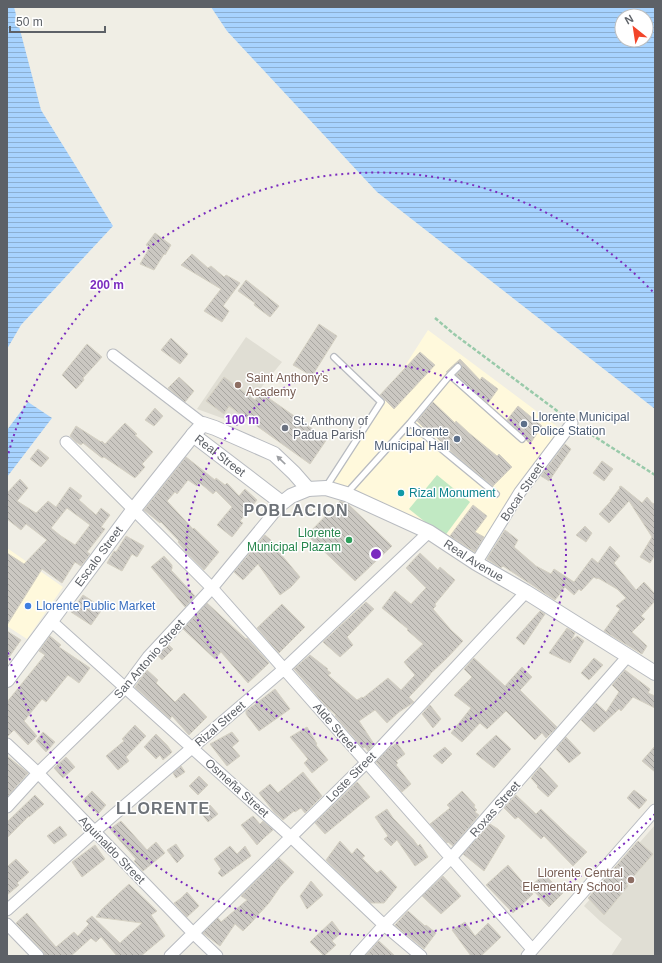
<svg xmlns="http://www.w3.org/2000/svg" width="662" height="963" viewBox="0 0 662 963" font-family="Arial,sans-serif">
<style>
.commercial{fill:#fff9dc}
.education{fill:#e0ded4}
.garden{fill:#c1e9c3}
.water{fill:url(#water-rules);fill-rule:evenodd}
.building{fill:url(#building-back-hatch);stroke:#d5d1c3;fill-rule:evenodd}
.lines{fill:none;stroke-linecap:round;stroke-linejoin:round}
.service-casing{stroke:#b8bbc0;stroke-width:8}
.minor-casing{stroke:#b8bbc0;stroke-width:13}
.tertiary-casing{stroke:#b8bbc0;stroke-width:16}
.path{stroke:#99caaa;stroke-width:2.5;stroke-dasharray:4 2;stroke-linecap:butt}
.service{stroke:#fff;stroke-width:5.5}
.minor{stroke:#fff;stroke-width:11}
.tertiary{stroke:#fff;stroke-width:14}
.oneway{fill:#9ea0a4}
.ring{fill:none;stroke:#7b2cbf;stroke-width:2;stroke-dasharray:2 4}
.education-dot{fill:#8d6e63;stroke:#fff;stroke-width:1.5}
.service-dot{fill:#5c6f8a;stroke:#fff;stroke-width:1.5}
.worship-dot{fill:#6b7280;stroke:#fff;stroke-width:1.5}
.culture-dot{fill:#0f9aa8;stroke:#fff;stroke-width:1.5}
.leisure-dot{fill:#2e9e5b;stroke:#fff;stroke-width:1.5}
.shop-dot{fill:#3f7fe0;stroke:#fff;stroke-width:1.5}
.labels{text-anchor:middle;stroke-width:3;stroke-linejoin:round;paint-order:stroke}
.education-label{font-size:12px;fill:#785e54;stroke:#fff;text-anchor:start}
.service-label{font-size:12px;fill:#4e5e75;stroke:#fff;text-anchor:start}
.worship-label{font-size:12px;fill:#5b616d;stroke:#fff;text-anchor:start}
.street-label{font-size:12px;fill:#5d6167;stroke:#fff}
.culture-label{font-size:12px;fill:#0d838f;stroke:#fff;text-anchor:start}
.leisure-label{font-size:12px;fill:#27864d;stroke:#fff;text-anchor:end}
.shop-label{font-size:12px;fill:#366cbe;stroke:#fff;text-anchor:start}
.district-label{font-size:16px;font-weight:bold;letter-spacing:1px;fill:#6e7379;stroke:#fff}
.centre{fill:#7b2cbf;stroke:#fff;stroke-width:2}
.ring-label{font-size:12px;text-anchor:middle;font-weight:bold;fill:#7b2cbf;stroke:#fff;stroke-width:3;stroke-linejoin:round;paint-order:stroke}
</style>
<defs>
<pattern id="water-rules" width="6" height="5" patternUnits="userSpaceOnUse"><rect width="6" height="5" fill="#a7d3ff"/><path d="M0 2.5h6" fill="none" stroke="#8bafd2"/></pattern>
<pattern id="building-back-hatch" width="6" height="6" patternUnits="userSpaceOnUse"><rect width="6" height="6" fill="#cbc8c2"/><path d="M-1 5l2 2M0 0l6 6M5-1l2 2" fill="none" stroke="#a8a6a1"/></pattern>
</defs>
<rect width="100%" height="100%" fill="#f0eee5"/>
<!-- commercial -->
<path class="commercial" d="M428,330L559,428L490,539L478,555L328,486Z
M7,548L63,587L27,639L7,626Z"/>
<!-- education -->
<path class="education" d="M246,337L282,362L233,422L197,409Z
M655,825V956H611L622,939L600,921L584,906Z"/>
<!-- garden -->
<path class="garden" d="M437,475L470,502L444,537L409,509Z"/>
<!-- water -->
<path class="water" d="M7,7H14L41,110L113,226L21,325L7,349Z
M211,7H655V409L377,192L227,31ZM622,16H646V40H622Z
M28,402L52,418L7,477V430Z"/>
<!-- building -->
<path class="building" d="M155,233L171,245L165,255L164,254L154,270L140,264L150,247L146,245Z
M192,254L208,268L211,266L224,277L226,275L240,283L223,306L229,311L222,322L204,311L221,289L181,265Z
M246,280L279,306L270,317L254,305L255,303L238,291Z
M319,324L337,336L312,376L293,365Z
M171,338L188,354L180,364L161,350Z
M87,344L102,357L83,378L84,380L76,389L62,375Z
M420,352L435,365L394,409L380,395Z
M460,359L480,380L482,377L498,389L488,403L456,375L462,368V366L461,364L457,363L447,372H446Z
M179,377L194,391L185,402L168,388Z
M224,377L255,400L260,392L327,439L310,464L229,406L224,414L206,401Z
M433,402L455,423L456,421L469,433L497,456L499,454L512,467L493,486L454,454L429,430L428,432L417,421Z
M518,406L542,426L530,444L526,440L525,436L507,420Z
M155,408L163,416L154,426L145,420Z
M125,423L137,434L135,435L153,452L142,464L145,467L135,478L104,457L102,458L83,443L81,445L76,442L70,436L76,426L101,442L102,441L105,444Z
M565,444L571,449L549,481L541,476Z
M38,449L49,458L41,467L30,459Z
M186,457L215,480L216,478L225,485L227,483L239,496L245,489L257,500L240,521L243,523L232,537L217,525L232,507L216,491L213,494L200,483L197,486L188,480L177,494L175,492L167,501L193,529L194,528L219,552L204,570L186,552L178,542L179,541L161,522L160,523L144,510Z
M602,461L613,469L604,481L593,473Z
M20,479L28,488L17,501L36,513L48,501L56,507L70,487L82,496L79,500L96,515L101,508L110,515L101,527L105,529L87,552L90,554L81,566L75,562L62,583L42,569L7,625V553L24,564L47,540L26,524L21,530L7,519V493ZM67,508L90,525L75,545L61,536L51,528Z
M621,486L642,503L647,497L652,503L655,504V555L650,563L640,557L652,537L629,501L609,523L599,514L611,501H610L620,488L619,487Z
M340,501L348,504L392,546L355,581L307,535Z
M473,505L487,516L475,532L484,537L475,552L450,536Z
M585,526L592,533L586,542L576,535Z
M505,530L518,540L514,547L536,566L551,574L554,569L574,582L592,558L598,563L610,546L620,556L614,563L636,590L644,582L655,594V601L641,616L645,619L632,632L647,646L642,654L604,631L620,609L616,606L626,598L617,589L598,578L597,579L594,577L581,591L579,589L574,595L565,587L555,600L503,566L501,568L487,559Z
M265,535L281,549L279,552L300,577L291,587L280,595L258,564L243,580L234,572Z
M126,536L144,546L137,557L132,554L122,571L107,563L114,551L116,552Z
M420,553L438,570L440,567L455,580L435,604L436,606L433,609L451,630L463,641L447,658L430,674V675L409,697L414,702L399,712L387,723L375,710L359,721L374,744L368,751L365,747L363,748L335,716L336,715L326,706L294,669L310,655L328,669L327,670L331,673L328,675L357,700L362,697L363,698L388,678L401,690L415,675L404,662L423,644L407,630L408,629L382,608L395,591L411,604L426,588L406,568Z
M164,556L172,565V569L171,570L195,596L185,607L151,567Z
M83,595L103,608L91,625L71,612Z
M366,602L374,609L347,637L353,645L340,657L323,642Z
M207,603L246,639L247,638L269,663L248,683L221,652L215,659L183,629Z
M282,604L305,627L279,653L257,628Z
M540,611L545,614L524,645L516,638Z
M567,628L575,633L571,641L577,636L584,641L570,663L549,653Z
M7,631L21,640L7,660Z
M50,636L61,645L59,647L90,668L79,683L68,675L46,702L42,699L24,721L37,736L28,745L14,730L7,737V702L45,655L39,651Z
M169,645L173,649L162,660L158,656Z
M474,658L505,686L522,667L532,677L520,690L557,727L546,738L542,733L535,740L506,711L487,729L480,723L462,742L451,733L471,708L454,695L472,677L464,669Z
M594,658L603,665L589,680L581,673Z
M147,670L158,680L156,683L175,702L184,693L207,717L189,735L172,716L170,719L135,687Z
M625,670L650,689L648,693L655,696V708L633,697L621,711L619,709L594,732L581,720L596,703L606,712L619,692L612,685Z
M275,689L290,709L259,731L246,714V711Z
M430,705L441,719L433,728L422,714Z
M135,725L146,736L126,757L129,761L118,770L106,756L124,741L122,739Z
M307,727L317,744L316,745L328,760L312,773L304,763L308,759L290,737Z
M43,732L55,742L46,752L36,741Z
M232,732L239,741L232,747L240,756L227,766L210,744Z
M156,734L167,745L172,752L163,760L160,755L156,759L144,747Z
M496,735L511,749L494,768L476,754Z
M566,737L581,753L569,763L556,749Z
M397,743L405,754L396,761L398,763L396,765L411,784L402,792L376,762L388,749Z
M655,746V772L642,761Z
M445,747L452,754L442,764L433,756Z
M7,756L28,773L7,797Z
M66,757L75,767L63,778L54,768Z
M181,766L185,772L176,778L173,773Z
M540,767L558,786L548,797L537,787L538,786L531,778Z
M303,772L322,796L305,813L301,808L295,812L294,811L283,820L274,812L259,793L270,784L278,793Z
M199,776L208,785L198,795L189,786Z
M357,782L370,797L325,834L315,823Z
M634,790L647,800L639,809L627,798Z
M92,791L106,805L98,814L83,800Z
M462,791L475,805L474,807L477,810L475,812L479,815L453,846L448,842L447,843L430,824L450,808L447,805Z
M35,795L44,804L29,817V816L7,838V822Z
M516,795L536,814L541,809L567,834L587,852L573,866L544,836L541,839L518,817L515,819L504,808Z
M210,805L218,814L208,822L201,813Z
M387,809L393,818L413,839L418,846L420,844L428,857L415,866L397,840L391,846L384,839L388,836L375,817Z
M253,816L260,824L263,821L273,830L265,837L257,845L241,825Z
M121,821L147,850L156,842L165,853L143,871L134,861L136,859L110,829Z
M490,824L498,829L505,836L484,871L463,854Z
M60,826L67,835L54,844L47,836Z
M340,841L352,854L357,848L365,856L362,858L377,873L381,870L397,887L384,903H370L326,860Z
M638,841L653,854L626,885L628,886L604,915L588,898Z
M176,844L184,856L177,863L167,850Z
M95,845L105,859L82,877L72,862Z
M230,846L237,854L245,846L251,856L222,877L218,873L221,869L214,859Z
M279,858L294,872L280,887L269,903L250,924L243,931L235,924L220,946L203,933L218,918L221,922L247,900L241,896Z
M16,859L29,872L17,883L19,885L7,895V867Z
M508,865L533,894L513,913L486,885Z
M544,874L563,893L549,907L530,887Z
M443,876L461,896L441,914L422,896Z
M311,881L323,895L307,909L300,896Z
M129,884L157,911L151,915L165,936L141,956H117L101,937L96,942L91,938L71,956H45L43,951L16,923L27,913L56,947L74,932L78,936L89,924L86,921L92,916L120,943L142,923L96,917L102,909Z
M187,892L199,906L187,917L174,903L180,899Z
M408,911L425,926L426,925L436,933L424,949L395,925Z
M332,921L341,933L332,941L336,945L324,956L310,942Z
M465,922L475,936L488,923L501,937L481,956H471L452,930Z
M379,941L395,956H365Z"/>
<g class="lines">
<!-- service casing -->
<g class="service-casing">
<path id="service" d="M450,375L522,439
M410,423L496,494
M326,487L381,402L334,357
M346,494L410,423L450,375L458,367"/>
</g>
<!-- minor casing -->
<g class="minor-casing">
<path id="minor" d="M113,355L203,424
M66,442L212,588L284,669L451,858L532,949
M476,563L520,492L572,423
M51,621L291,837L384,925L421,956
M7,744L38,773L193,933L217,956
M7,807L38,773L125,688L148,657L212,588L282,503
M7,910L95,831L284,669L429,532
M7,924L38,956
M170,956L367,762L526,592
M356,956L384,925L451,858L628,656
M527,956L655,810"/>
</g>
<!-- tertiary casing -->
<g class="tertiary-casing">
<g id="tertiary">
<path id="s1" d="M193,435L282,503L291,496L308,489L326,488L346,494L429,532L476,563L526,592L655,673"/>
<path id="s2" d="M7,680L134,509L193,435L203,424L215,428L274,454L294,473L308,489"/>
</g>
</g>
<!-- path -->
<path class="path" d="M435,318L454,334L564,416
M581,428L655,475"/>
<!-- service -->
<use href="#service" class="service"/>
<!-- minor -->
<use href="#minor" class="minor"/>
<!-- tertiary -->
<use href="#tertiary" class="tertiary"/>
</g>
<!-- one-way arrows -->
<defs><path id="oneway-solid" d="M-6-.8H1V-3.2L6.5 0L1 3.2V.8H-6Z"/></defs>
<use class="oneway" href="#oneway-solid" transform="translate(281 460) rotate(-136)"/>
<!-- distance rings -->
<g class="ring">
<circle cx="376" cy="554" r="190"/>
<path d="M655 814A381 381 0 0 1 7 649M7 459A381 381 0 0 1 655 294"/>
</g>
<!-- markers -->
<g class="education-dot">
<circle cx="238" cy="385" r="4"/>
<circle cx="631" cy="880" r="4"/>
</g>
<g class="service-dot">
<circle cx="524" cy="424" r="4"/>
<circle cx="457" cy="439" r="4"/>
</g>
<circle class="worship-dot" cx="285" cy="428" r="4"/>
<circle class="culture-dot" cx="401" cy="493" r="4"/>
<circle class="leisure-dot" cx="349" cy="540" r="4"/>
<circle class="shop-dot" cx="28" cy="606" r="4"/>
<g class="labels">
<!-- education labels -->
<g class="education-label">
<text x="246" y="382">Saint Anthony's<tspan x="246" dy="14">Academy</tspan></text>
<text x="623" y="877" text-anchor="end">Llorente Central<tspan x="623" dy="14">Elementary School</tspan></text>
</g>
<!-- service labels -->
<g class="service-label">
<text x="532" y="421">Llorente Municipal<tspan x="532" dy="14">Police Station</tspan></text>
<text x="449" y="436" text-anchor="end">Llorente<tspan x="449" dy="14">Municipal Hall</tspan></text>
</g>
<!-- worship labels -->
<g class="worship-label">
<text x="293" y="425">St. Anthony of<tspan x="293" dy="14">Padua Parish</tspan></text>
</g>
<!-- street labels -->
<g class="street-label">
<text dy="4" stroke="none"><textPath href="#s1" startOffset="34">Real Street</textPath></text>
<text transform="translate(522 492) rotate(-56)" y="4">Bocar Street</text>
<text dy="4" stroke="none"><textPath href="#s2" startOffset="154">Escalo Street</textPath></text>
<text dy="4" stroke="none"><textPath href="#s1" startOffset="325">Real Avenue</textPath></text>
<text transform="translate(149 659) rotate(-49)" y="4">San Antonio Street</text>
<text transform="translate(220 724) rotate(-41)" y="4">Rizal Street</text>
<text transform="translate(335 727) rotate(49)" y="4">Alde Street</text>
<text transform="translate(351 777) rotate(-45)" y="4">Loste Street</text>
<text transform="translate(237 788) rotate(42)" y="4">Osmeña Street</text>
<text transform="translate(495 809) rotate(-49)" y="4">Roxas Street</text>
<text transform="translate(112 850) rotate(46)" y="4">Aguinaldo Street</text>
</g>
<!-- culture labels -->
<g class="culture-label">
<text x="409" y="497">Rizal Monument</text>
</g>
<!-- leisure labels -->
<g class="leisure-label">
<text x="341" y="537">Llorente<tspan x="341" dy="14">Municipal Plazam</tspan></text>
</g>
<!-- shop labels -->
<g class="shop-label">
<text x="36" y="610">Llorente Public Market</text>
</g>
<!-- district labels -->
<g class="district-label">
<text x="296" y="516">POBLACION</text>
<text x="163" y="814">LLORENTE</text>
</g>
</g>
<circle cx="376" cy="554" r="6" class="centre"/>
<g class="ring-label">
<text x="107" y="289">200 m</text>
<text x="242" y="424">100 m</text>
</g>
<!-- border -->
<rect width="662" height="963" fill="none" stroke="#5d6167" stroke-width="16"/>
<!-- north arrow -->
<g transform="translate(634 28) rotate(330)"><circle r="19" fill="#ffffff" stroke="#bec0c2"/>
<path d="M0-3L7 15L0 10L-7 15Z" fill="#f2452a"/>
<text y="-6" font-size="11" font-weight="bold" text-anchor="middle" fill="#5d6167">N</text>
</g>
<!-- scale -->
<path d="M10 26v6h95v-6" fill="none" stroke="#5d6167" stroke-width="2"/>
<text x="16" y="26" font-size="12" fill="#5d6167" stroke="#ffffff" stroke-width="3" paint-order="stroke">50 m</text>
</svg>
